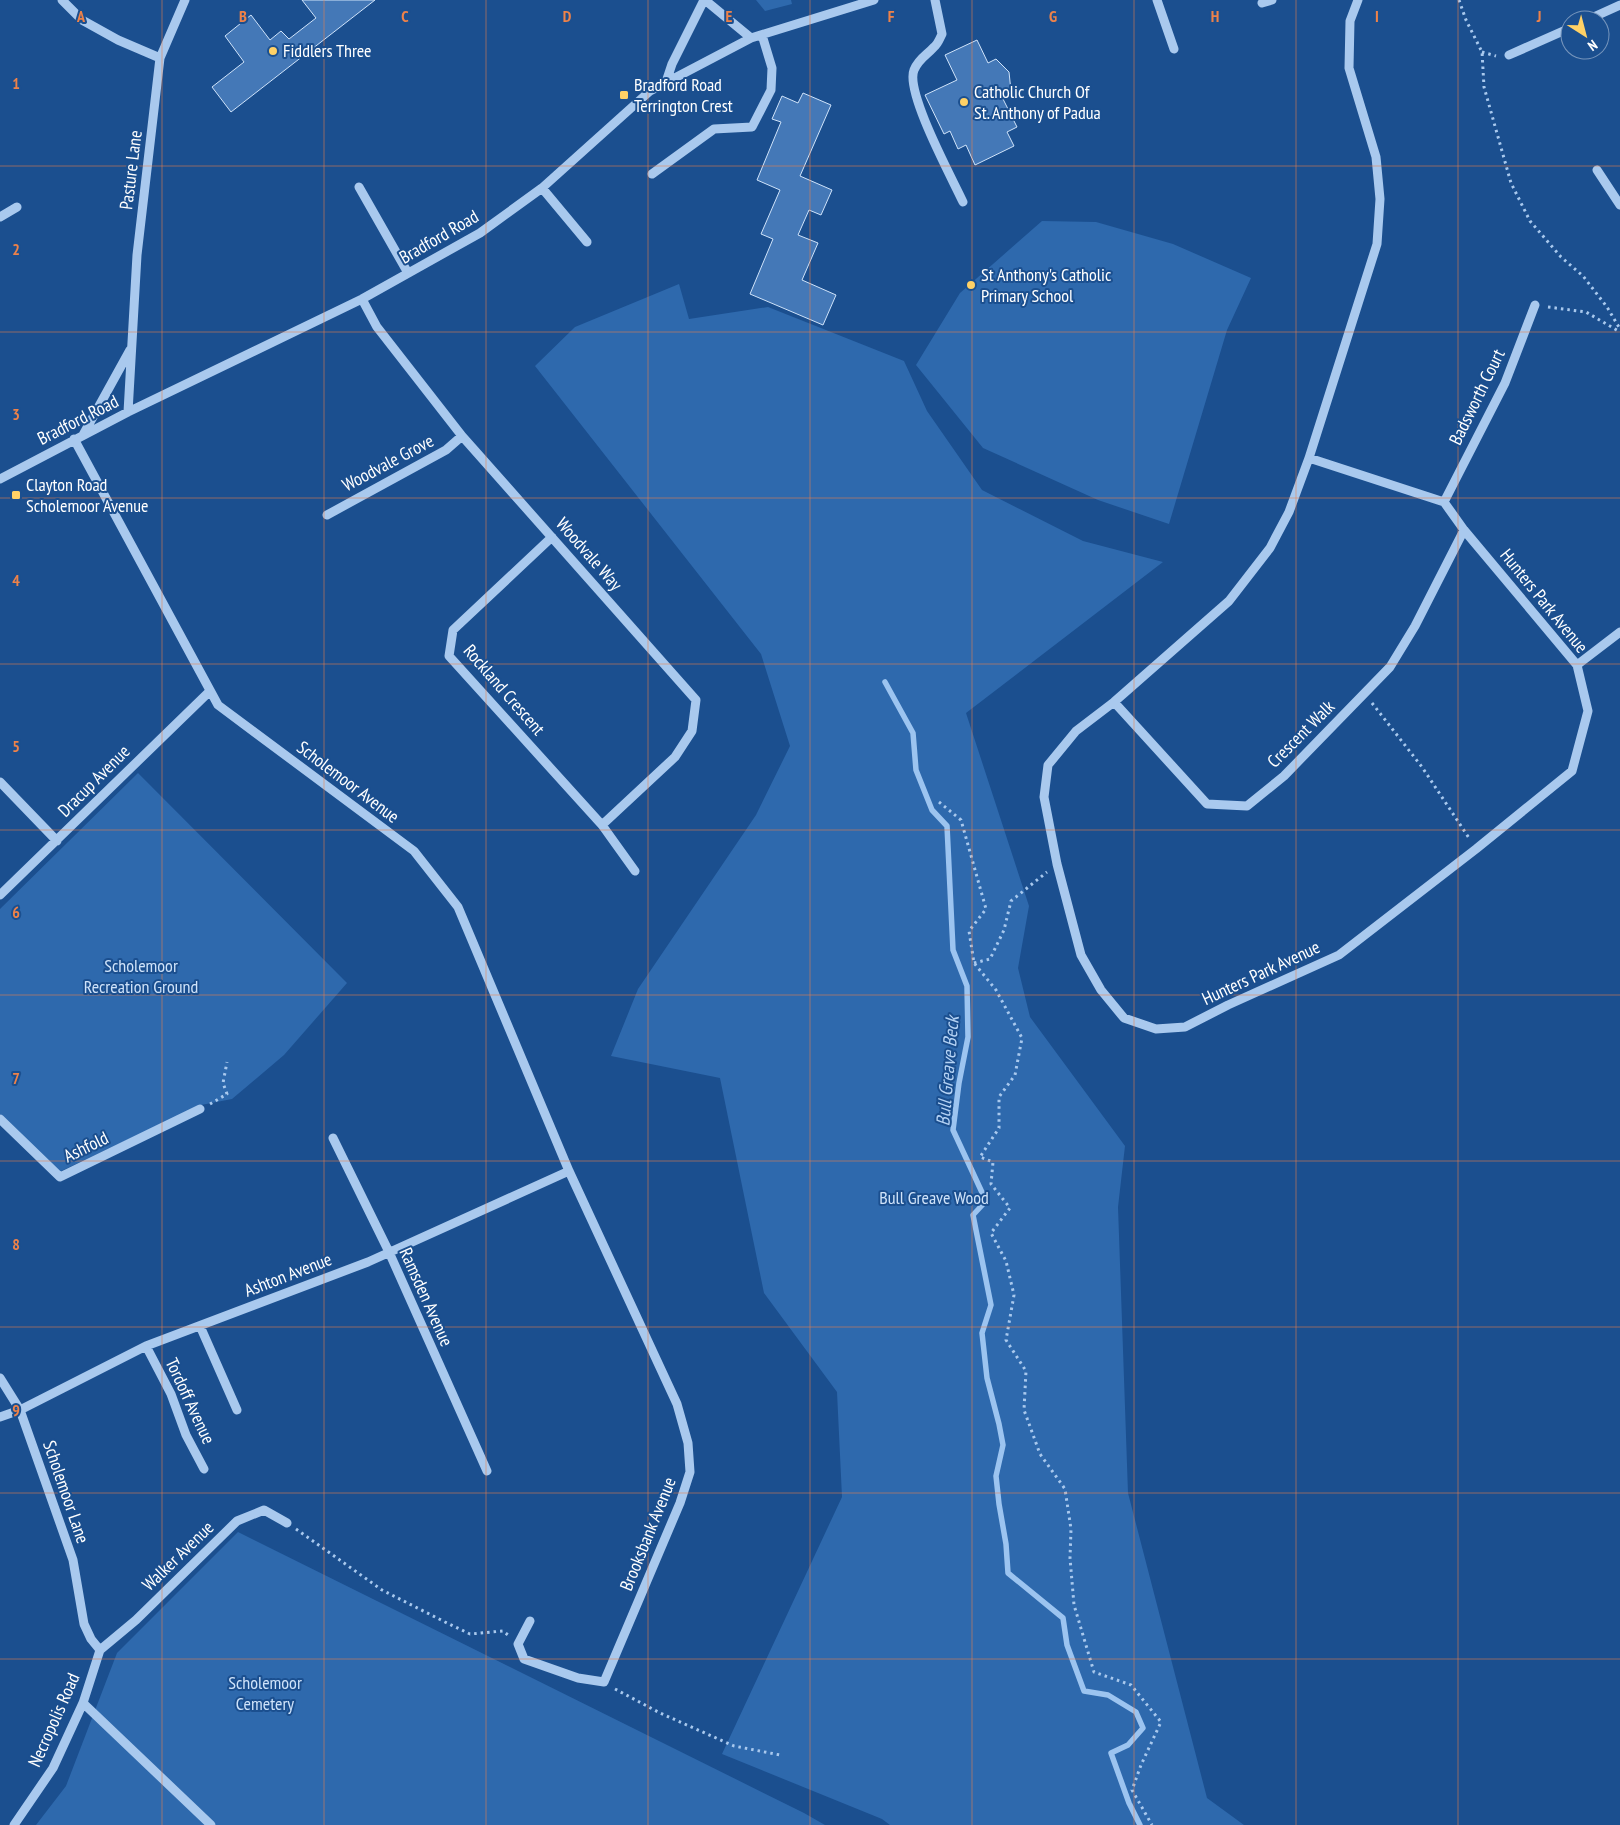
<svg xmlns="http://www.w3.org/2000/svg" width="1620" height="1825" viewBox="0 0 1620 1825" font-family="'PT Sans Narrow',sans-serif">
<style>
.green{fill:#2e69ad}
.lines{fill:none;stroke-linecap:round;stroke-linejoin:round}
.stream{stroke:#9cc4f0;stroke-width:5.5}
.building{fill:#4478b7;stroke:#cfe3fa}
.path{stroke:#a9c9ee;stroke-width:3;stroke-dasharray:2.5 4;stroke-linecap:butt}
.minor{stroke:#a9c9ee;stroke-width:9}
.grid{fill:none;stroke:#ee8249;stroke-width:1;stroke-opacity:0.55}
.poi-dot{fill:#ffd166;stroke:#1b4f8f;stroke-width:2}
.labels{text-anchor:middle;stroke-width:4;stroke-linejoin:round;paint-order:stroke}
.poi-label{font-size:18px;fill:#fff;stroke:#1b4f8f;text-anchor:start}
.street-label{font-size:18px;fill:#fff;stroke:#1b4f8f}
.park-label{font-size:18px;fill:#cfe3fa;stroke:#1b4f8f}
.water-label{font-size:19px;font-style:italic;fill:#b5d3f5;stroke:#1b4f8f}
.grid-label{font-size:16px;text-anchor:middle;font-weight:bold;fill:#ee8249;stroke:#1b4f8f;stroke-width:4;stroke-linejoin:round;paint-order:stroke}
</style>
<rect width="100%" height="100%" fill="#1b4f8f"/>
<!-- green -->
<path class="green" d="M756,0H791L792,4L765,11Z
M1042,221L1096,222L1173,244L1251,278L1227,330L1169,524L1098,500L983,448L916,365L960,293Z
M679,284L689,319L768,307L904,361L927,411L982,490L1083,541L1163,562L966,713L1029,906L1018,968L1030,1017L1125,1146L1118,1207L1128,1493L1207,1798L1244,1825H890L882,1819L722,1754L842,1497L837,1392L764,1293L720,1078L611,1056L638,989L756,815L790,746L761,654L535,366L575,327Z
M138,773L347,983L284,1055L232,1099L201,1105L59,1172L0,1114V909Z
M238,1532L804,1813L825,1825H36L66,1786L117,1653Z"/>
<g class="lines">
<!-- stream -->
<path class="stream" d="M885,682L913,733L916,770L932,810L947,826L953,950L967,986L968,1037L959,1083L953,1130L986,1201L973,1215L991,1305L982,1333L987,1378L999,1424L1003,1445L996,1476L999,1504L1006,1544L1008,1573L1063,1618L1067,1645L1084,1691L1108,1695L1136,1712L1143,1728L1128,1745L1111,1753L1129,1803L1140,1825"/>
</g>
<!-- building -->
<path class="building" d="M302,0H375L231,112L212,87L244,62L225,36L251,15L270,40L281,31L289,39L316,18Z
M977,40L988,63L996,59L1009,72L1011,91L1001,95L1017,127L1007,132L1014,146L975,165L966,145L958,149L950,131L944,134L925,95L957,80L945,55Z
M803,93L831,105L800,176L832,190L821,215L809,210L798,235L818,243L802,280L836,295L823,325L750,294L773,239L761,234L780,190L757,180L781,122L772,119L782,96L798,103Z"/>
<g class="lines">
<!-- path -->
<path class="path" d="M1459,0L1466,20L1482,52L1484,87L1511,183L1530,221L1561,257L1583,276L1607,307L1620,329
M1482,52L1496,56
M1548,307L1586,312L1620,332
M1372,703L1422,767L1469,838
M939,802L961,820L986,909L969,931L974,963L996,990L1022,1038L1015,1075L999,1097V1128L980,1157L993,1162L991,1184L1010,1208L991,1233L1006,1261L1014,1295L1006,1340L1026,1371L1024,1410L1040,1454L1065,1489L1071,1529L1070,1558L1074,1605L1094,1672L1131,1685L1161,1722L1141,1765L1132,1790L1152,1825
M974,963L990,959L1004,930L1011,901L1047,872
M210,1104L227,1094L223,1083L227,1062
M296,1529L382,1590L445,1622L470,1634L503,1631L508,1635
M615,1689L660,1713L734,1746L780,1755"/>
<!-- minor -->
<path class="minor" d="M62,0L82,20L118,40L160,58
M705,0L751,38
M935,0L942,34C940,38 938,44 934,47C926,56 919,58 914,70C905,92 952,178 963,202
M1157,0L1174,49
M1262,3L1272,0
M1587,20L1620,5
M1509,55L1570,28
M666,82L672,64L704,0
M1597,170L1620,205
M652,174L714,129L752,127L771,90L772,68L762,35
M359,187L408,273
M542,188L587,242
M0,217L17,207
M362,299L377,327L462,436L696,700L692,731L675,757L602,825
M128,412L137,255L160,58L185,0
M83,435L130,350
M74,439L218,705L414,851L458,907L569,1171L677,1404L688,1443L690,1472L680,1503L604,1682L578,1678L524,1659L518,1644L530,1621
M1309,458L1444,502L1464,530L1577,665L1588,711L1572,771L1476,849L1339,955L1228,1005L1185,1027L1156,1029L1124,1018L1101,990L1081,955L1057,864L1044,797L1048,765L1076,731L1114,702L1229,601L1270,548L1289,512L1309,458L1377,244L1380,199L1376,157L1349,68L1350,21L1358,0
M0,479L128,412L362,299L480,233L542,188L650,91L751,38L874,0
M1444,502L1505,383L1535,305
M327,515L446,450L462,436
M552,537L453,630L449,656L602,825L635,871
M1577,665L1620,632
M1114,702L1207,804L1247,806L1284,776L1390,667L1415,626L1464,530
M0,782L57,841
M0,895L210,691
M0,1119L60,1177L200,1109
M333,1138L389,1252L487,1471
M200,1326L237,1410
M146,1346L171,1394L186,1435L204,1469
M0,1378L20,1410L73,1560L84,1624L91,1639L100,1650
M0,1417L20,1410L146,1346L368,1262L569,1171
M100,1650L136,1620L237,1521L264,1510L287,1523
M83,1703L211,1825
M14,1825L53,1768L83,1703L100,1650"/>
</g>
<!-- grid -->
<path class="grid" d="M162,0V1825M324,0V1825M486,0V1825M648,0V1825M810,0V1825M972,0V1825M1134,0V1825M1296,0V1825M1458,0V1825M0,166H1620M0,332H1620M0,498H1620M0,664H1620M0,830H1620M0,995H1620M0,1161H1620M0,1327H1620M0,1493H1620M0,1659H1620"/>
<!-- markers -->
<g class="poi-dot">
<circle cx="273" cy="51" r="5"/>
<rect x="619" y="90" width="10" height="10" rx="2.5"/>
<circle cx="964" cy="102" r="5"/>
<circle cx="971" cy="285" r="5"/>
<rect x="11" y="490" width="10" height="10" rx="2.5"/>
</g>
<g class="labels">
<!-- poi labels -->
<g class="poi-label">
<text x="283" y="57">Fiddlers Three</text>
<text x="634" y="91">Bradford Road<tspan x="634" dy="21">Terrington Crest</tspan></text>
<text x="974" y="98">Catholic Church Of<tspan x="974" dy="21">St. Anthony of Padua</tspan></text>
<text x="981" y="281">St Anthony's Catholic<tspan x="981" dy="21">Primary School</tspan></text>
<text x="26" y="491">Clayton Road<tspan x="26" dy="21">Scholemoor Avenue</tspan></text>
</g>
<!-- street labels -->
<g class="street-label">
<text transform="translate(131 170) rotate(-83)" y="6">Pasture Lane</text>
<text transform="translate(439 237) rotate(-30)" y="6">Bradford Road</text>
<text transform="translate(1477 397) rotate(-64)" y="6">Badsworth Court</text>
<text transform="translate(78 420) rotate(-27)" y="6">Bradford Road</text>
<text transform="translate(388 463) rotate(-28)" y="6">Woodvale Grove</text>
<text transform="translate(589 554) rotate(49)" y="6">Woodvale Way</text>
<text transform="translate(1544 601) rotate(51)" y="6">Hunters Park Avenue</text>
<text transform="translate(504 690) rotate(49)" y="6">Rockland Crescent</text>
<text transform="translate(1301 734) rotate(-45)" y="6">Crescent Walk</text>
<text transform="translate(94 781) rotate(-45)" y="6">Dracup Avenue</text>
<text transform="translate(348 782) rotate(37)" y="6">Scholemoor Avenue</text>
<text transform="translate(1261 973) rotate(-25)" y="6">Hunters Park Avenue</text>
<text transform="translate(86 1147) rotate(-26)" y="6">Ashfold</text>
<text transform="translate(288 1275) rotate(-21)" y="6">Ashton Avenue</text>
<text transform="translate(426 1297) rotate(66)" y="6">Ramsden Avenue</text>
<text transform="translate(190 1401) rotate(65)" y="6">Tordoff Avenue</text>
<text transform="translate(66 1492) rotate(71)" y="6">Scholemoor Lane</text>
<text transform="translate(648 1534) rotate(-68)" y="6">Brooksbank Avenue</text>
<text transform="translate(178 1556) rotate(-44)" y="6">Walker Avenue</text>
<text transform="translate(54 1720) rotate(-66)" y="6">Necropolis Road</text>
</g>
<!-- park labels -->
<g class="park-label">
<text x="141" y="972">Scholemoor<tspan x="141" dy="21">Recreation Ground</tspan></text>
<text x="934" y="1204">Bull Greave Wood</text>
<text x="265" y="1689">Scholemoor<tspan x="265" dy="21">Cemetery</tspan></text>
</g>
<!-- water labels -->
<g class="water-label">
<text transform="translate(947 1071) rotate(-85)" y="7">Bull Greave Beck</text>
</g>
</g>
<g class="grid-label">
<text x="81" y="22">A</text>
<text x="243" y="22">B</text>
<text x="405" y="22">C</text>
<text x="567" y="22">D</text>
<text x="729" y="22">E</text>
<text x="891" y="22">F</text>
<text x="1053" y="22">G</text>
<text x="1215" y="22">H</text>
<text x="1377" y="22">I</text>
<text x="1539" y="22">J</text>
<text x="16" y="89">1</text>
<text x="16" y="255">2</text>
<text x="16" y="420">3</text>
<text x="16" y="586">4</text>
<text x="16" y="752">5</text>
<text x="16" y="918">6</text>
<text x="16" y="1084">7</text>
<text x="16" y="1250">8</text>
<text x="16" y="1416">9</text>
</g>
<!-- north arrow -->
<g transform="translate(1585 35) rotate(144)"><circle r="24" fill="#1b4f8f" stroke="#7695bc"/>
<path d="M0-4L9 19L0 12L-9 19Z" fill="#ffd166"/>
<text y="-8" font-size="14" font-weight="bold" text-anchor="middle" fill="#ffffff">N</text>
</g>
</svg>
